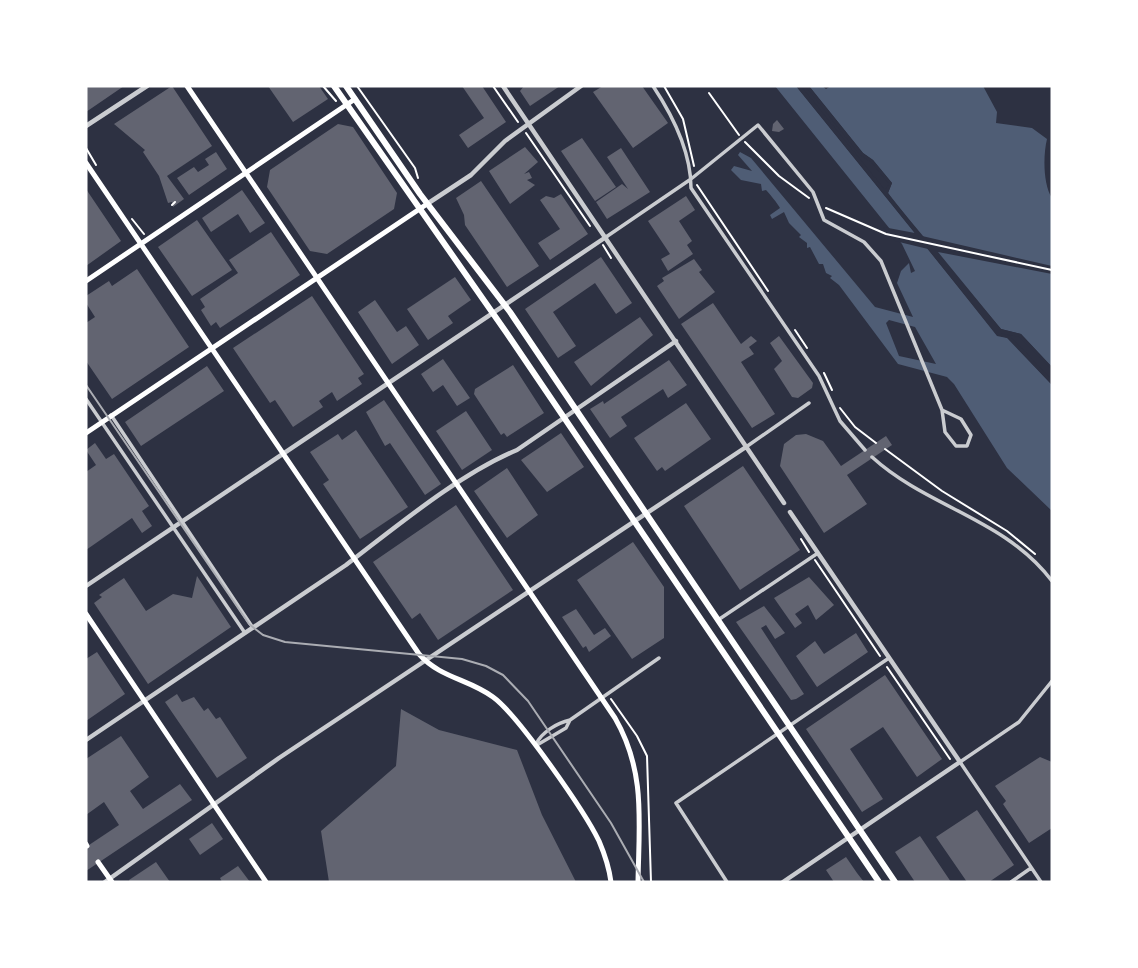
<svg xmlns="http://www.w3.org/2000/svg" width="1138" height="968" viewBox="0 0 1138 968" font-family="'Nunito Sans',sans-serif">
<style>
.water{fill:#4f5d75;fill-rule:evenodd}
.pier{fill:#2d3142}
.building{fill:#626471}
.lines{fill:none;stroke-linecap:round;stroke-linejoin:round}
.path{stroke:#fff;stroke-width:2}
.minor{stroke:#caccd0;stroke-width:3.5}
.tertiary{stroke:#caccd0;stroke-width:4.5}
.secondary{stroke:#fff;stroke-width:5}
.primary{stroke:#fff;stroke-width:6}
.tram{stroke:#abadb3;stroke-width:2}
</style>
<rect width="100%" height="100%" fill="#2d3142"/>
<!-- water -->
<path class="water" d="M775,86H796L997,335L1008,338L1052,385V511L1007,468L954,384L947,377L898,364L839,285L830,278L832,276L826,273L823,264H819L810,247L807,248V243L799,237L801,235L789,223L784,212L772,219L770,215L780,208C778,204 769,193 766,190L762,191L761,184L741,180L731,170L734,166L752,171L738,155L740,152L751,158L875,307L913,317L897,283L901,271L909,263L911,273L915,271L902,244ZM889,320L915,327L936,364L899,356L886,323Z
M809,86H822L826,89L831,86H983L997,112L996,123L1032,128L1047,139C1043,155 1043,184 1052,198V367L1021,334L1001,329L892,199L888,193L892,183L873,160L863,153Z"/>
<!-- pier -->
<path class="pier" d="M796,86H801L885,190L889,184L871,162L860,155L805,86H809L863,153L873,160L892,183L888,193L922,236L1052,266V274L938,252L1001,329L1021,334L1052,367V370L1019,337L1001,333L1010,336L1052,380V385L1007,338L997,336L928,249L895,241L883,227L915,233Z"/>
<!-- building -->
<path class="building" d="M86,86H124L86,112Z
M172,86L212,146L167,176L184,199L173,207L172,202L168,203L159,176L143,152L145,150L114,124Z
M268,86H319L328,99L293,122Z
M462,86H482L506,122L468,148L459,135L484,118Z
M524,86H560L530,106L520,91Z
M603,86H642L668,123L633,148L593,92Z
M777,120L784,129L779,132L772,131L773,124Z
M338,124L353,127L397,193L394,209L327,254L310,251L267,187L270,170Z
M582,138L616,187L595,201L561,151Z
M525,147L538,162L524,174L529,172L532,178L527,180L535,185L510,204L489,171Z
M621,148L650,192L607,219L596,202L622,184L628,189L607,157Z
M216,152L227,169L189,195L177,178L194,167L198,172L209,165L205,159Z
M481,181L539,266L507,287L465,225L464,215L456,198Z
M86,189L121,241L86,266Z
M242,190L265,223L250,233L238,214L211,232L202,218Z
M561,194L588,234L550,260L538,243L560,229L540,200L546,196L554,198Z
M686,196L695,210L679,221L692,241L687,245L693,254L668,271L661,259L670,254L648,221Z
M197,220L232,270L192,296L158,247Z
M271,232L300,275L220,328L216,322L211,326L201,310L205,307L200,299L238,273L229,260Z
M601,257L632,303L616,314L595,283L553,312L576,346L558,358L525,309Z
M694,259L702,270L699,272L715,292L679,319L657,286L664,281L662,278Z
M137,269L189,347L112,399L86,361V323L95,317L86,303V296L109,281L112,286Z
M455,277L471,300L448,316L453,323L428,340L407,309Z
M312,296L364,374L358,378L362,384L337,401L332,392L319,401L323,407L293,427L275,400L270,403L233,348Z
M375,300L397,332L406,326L419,345L392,364L358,312Z
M713,303L741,344L751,336L757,341L749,347L754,354L741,362L775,414L752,428L681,324Z
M640,317L653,335L591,386L574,362Z
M779,336L813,383L812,388L798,398L792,397L774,369L782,361L770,343Z
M443,359L470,398L457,406L443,385L433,392L421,374Z
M669,360L687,385L668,398L663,389L621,417L627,426L610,438L590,409L603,401L604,404Z
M513,365L544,413L507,437L504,433L501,435L474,394L475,389Z
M207,366L224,391L141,446L125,422Z
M384,400L441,484L425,495L390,443L385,446L366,412Z
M686,403L711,439L665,471L662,467L657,471L634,438Z
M466,411L492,450L462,470L436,431Z
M356,430L408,507L360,539L323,484L329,480L310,452L338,434L342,440Z
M561,433L584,467L547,492L521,460Z
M806,434L823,441L841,466L886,436L892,445L847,475L867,504L824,533L780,466L784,444L796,435Z
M95,443L106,459L114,454L149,506L142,511L152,526L142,533L132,518L86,550V472L96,465L86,450Z
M743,466L800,550L740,590L684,506Z
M507,468L538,515L507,538L474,491Z
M456,505L513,590L438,640L420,613L412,619L373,562Z
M633,542L664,587V638L632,659L577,580Z
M197,576L231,627L148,684L94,603L102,597L99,595L124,578L146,611L173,594L192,598Z
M809,577L834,605L816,620L808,605L795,614L802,623L795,628L774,598Z
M764,606L785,633L775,639L766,625L761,628L804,694L796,699L791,700L736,622Z
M576,609L594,635L605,628L611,636L589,652L586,646L583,648L562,617Z
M856,633L868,652L817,687L796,656L815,641L824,654Z
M97,652L125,694L86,721V659Z
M885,675L942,759L917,777L883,727L850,749L883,799L862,812L806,729Z
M177,694L182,702L194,697L204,711L208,708L216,719L220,717L247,758L217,778L165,702Z
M401,709L439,730L517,750L542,815L576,882H329L321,831L396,766Z
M121,736L149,777L130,791L143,809L180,784L192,800L86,871V847L119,825L104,802L86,815V759Z
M1040,757L1052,762V828L1029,843L1003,804L1006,801L995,786Z
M977,810L1014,865L989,882H967L936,837Z
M212,823L223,839L200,855L189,839Z
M920,836L951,882H915L895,852Z
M846,857L857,873L864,882H834L826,870Z
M156,862L170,882H130L129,880Z
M238,866L250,882H222L220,878Z"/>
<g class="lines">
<!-- path -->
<path class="path" d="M323,86L336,101
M357,86L415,168L418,178
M493,86L518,122
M664,86L683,119L694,166
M709,93L739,135
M526,133L590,226
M745,142L779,176L809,198
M86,148L96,165
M697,185L768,291
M172,205L175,202
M826,208L886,234L1052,270
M132,219L144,234
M603,245L611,258
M795,330L807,348
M824,373L832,390
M840,408L855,427L876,443
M885,449L942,491L1007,531L1035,554
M801,539L809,552
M815,560L880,656
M887,667L950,759
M611,699L637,736L647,756L651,882"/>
<!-- minor -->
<path class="minor" d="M653,86C673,116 691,151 691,188L819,376L840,421L865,450
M606,237L691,179L758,125L813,192L824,220L864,242L881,261L942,410L945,432L956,446H967L971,435L961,419L942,410
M86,399L245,633
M111,415L253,628
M746,447L809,403
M872,457C928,508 1004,518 1052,581
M718,620L818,553
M536,744C542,732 557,723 570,720
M537,745L566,728L570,720L659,658
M727,882L676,803L889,658
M1011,882L1031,868
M1041,882L960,762L1019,722L1052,681"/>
<!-- tertiary -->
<path class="tertiary" d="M503,86L784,503
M86,126L147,86
M427,204L471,175L505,141L581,86
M86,586L606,237
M86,740L346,565C396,527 459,474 517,450L676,341
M105,882L279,758L746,447
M783,882L960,762L790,512"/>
<!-- secondary -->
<path class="secondary" d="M187,86L615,718C646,772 639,822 638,882
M86,163L419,654C440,678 469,679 493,697C518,715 585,812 599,841C605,855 609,867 611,882
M86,281L355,99
M86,433L427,204
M86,614L266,882
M86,844L87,846
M98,862L112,882"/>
<!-- primary -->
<path class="primary" d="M334,86L506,332L879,882
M346,86L420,194L510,312L895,882"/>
<!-- tram -->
<path class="tram" d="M86,385L249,624L263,635L285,642L462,659L486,666L503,675L528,701L611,823L644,882"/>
</g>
<!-- border -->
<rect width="1138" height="968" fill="none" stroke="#ffffff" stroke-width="175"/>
</svg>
